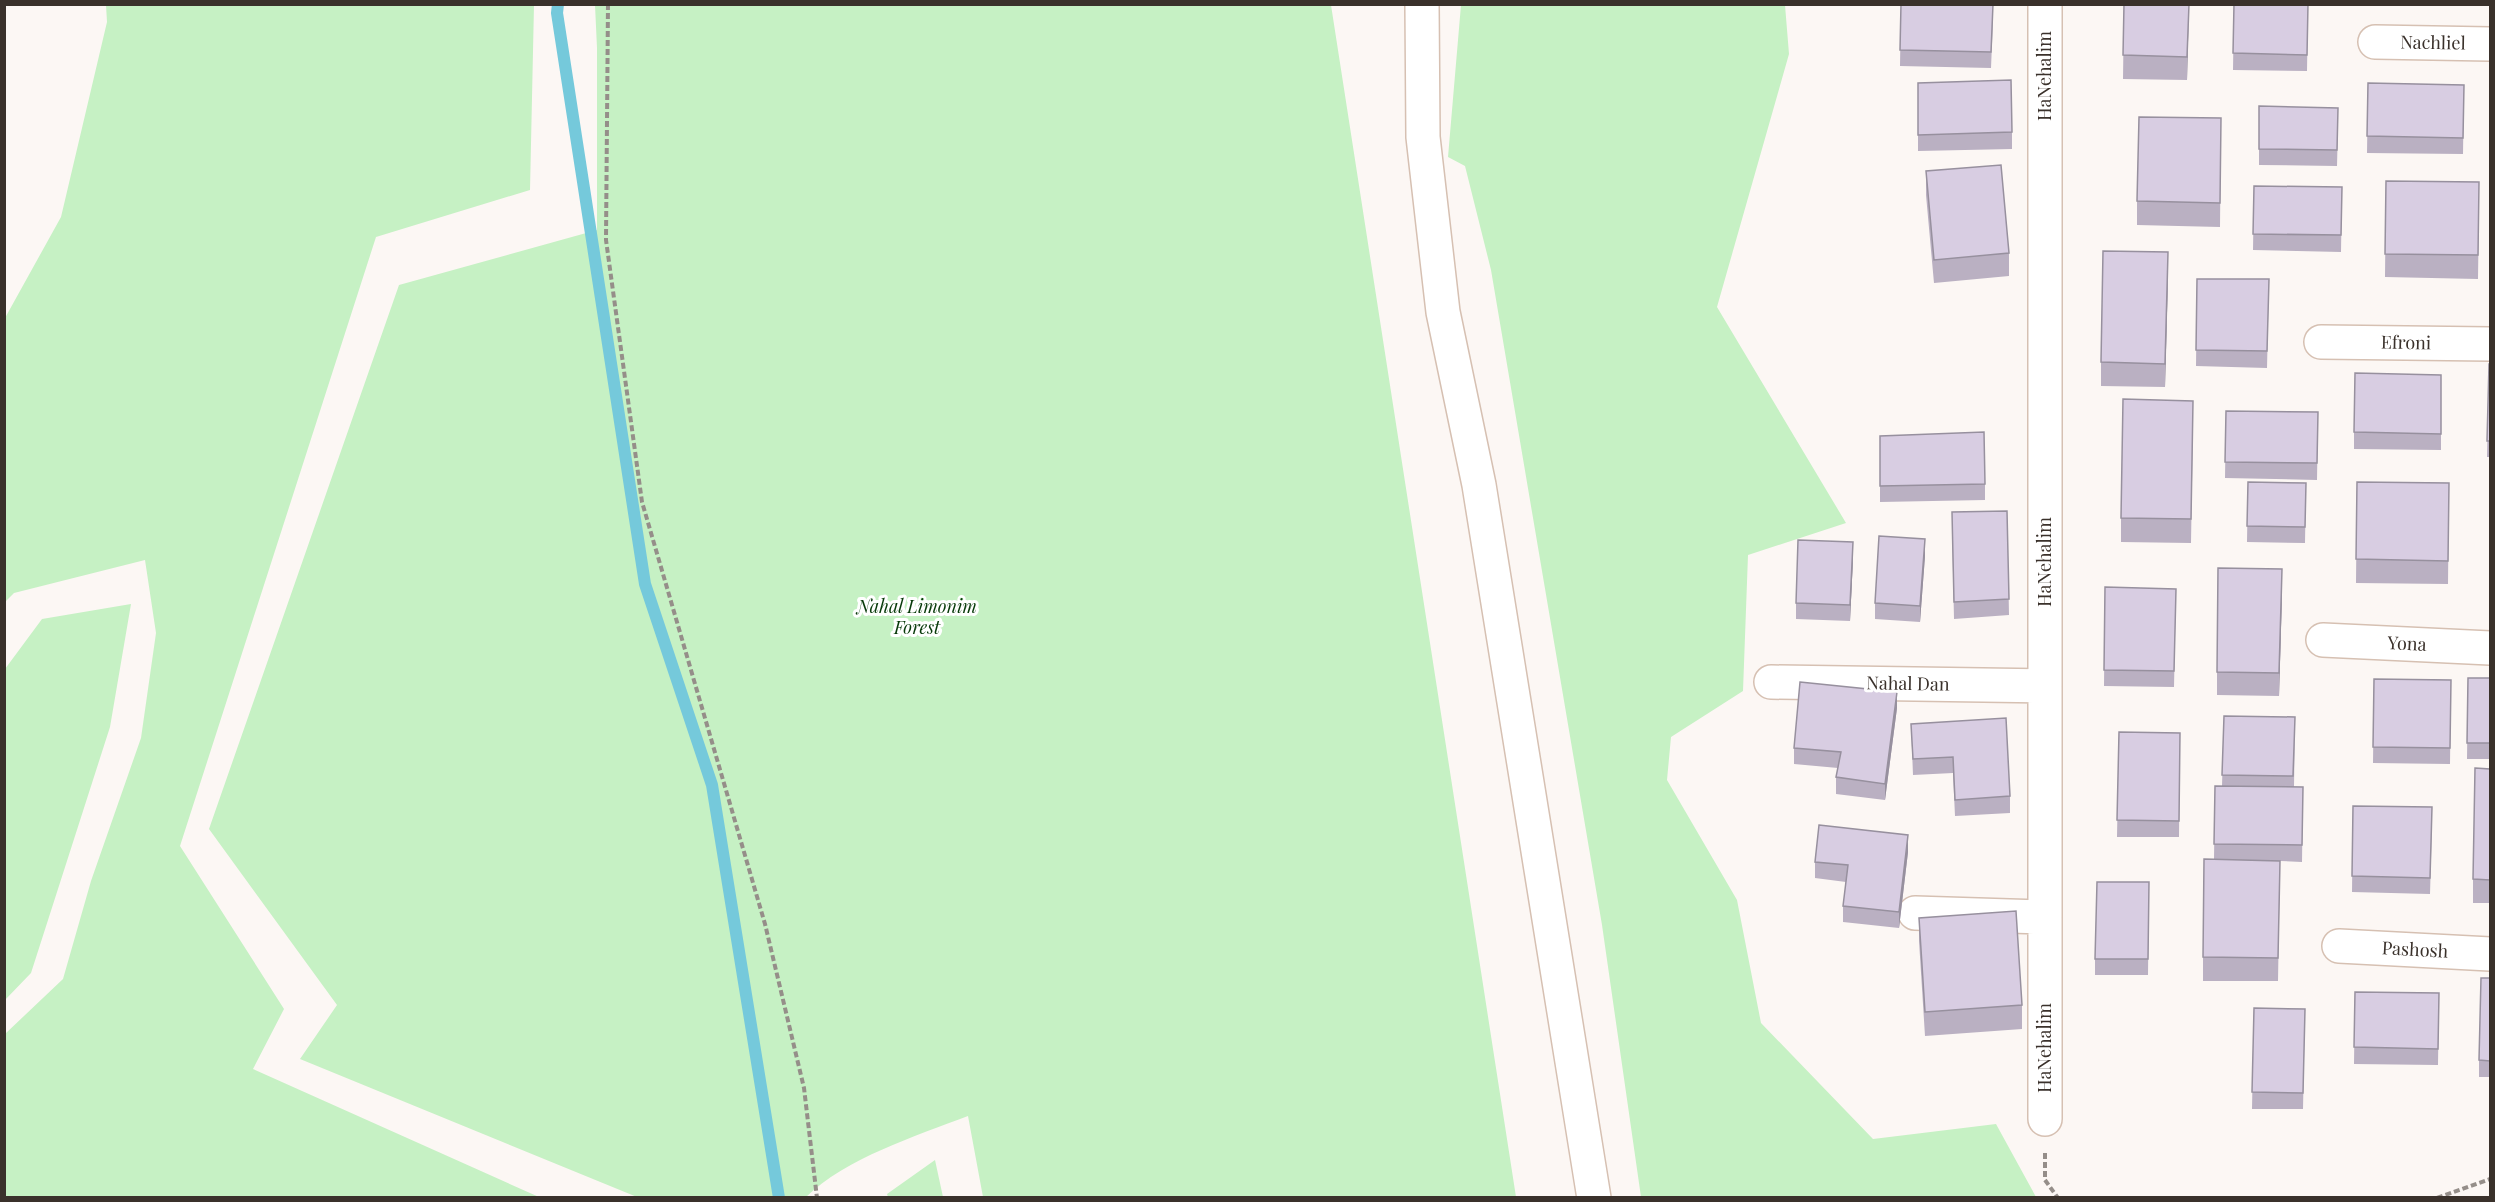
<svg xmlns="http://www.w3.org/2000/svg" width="2495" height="1202" viewBox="0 0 2495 1202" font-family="'Playfair Display',serif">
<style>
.green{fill:#c6f1c4}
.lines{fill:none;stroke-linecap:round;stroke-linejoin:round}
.stream{stroke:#75c9db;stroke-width:12}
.minor-casing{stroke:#d6c0b2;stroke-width:36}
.path{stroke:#958e89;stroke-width:4;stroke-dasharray:6 3;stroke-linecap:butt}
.minor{stroke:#fff;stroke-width:33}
.wall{fill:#bab0c2}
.shaded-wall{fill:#97909e}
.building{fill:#d8cde2;stroke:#97909e;stroke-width:1.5}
.labels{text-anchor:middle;stroke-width:6;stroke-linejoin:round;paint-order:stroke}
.street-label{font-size:18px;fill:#3a312b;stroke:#fff}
.park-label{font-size:18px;font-style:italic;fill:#073a09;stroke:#fff}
</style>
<rect width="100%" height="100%" fill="#fcf7f4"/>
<!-- green -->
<path class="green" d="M106,5H534L530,190L376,237L180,846L284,1009L253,1069L539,1197H5V1034L63,979L91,881L141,738L156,633L145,560L14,593L5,602V318L61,217L107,22Z
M595,5H1331L1516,1197H983L968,1116C916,1136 846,1158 806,1197H637L300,1059L337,1005L209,829L399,285L597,230V48Z
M1461,5H1785L1789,54L1717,307L1846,523L1748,555L1743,691L1671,737L1667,780L1737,900L1761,1023L1873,1139L1996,1124L2036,1197H1641L1602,925L1491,270L1465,166L1448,157Z
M131,604L110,727L31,973L5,1000V669L42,619Z
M935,1160L943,1197H888L887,1194Z"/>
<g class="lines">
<!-- stream -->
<path class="stream" d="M558,4L557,13L645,584L712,785L779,1198"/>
<!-- minor casing -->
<g class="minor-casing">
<path id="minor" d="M1422,4L1423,137L1443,312L1479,485L1594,1198
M2375,42L2490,44
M2321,342L2490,344
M2323,640L2490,648
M1771,682L2045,686
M1915,913L2045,917
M2339,946L2490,954
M2045,1119V4"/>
</g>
<!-- path -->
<path class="path" d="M608,4L606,240L642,502L765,924L804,1088L817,1198
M2045,1153V1180L2058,1198
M2437,1198L2490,1179"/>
<!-- minor -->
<use href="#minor" class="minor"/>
</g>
<!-- wall -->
<path class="wall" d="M1901,4L1993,20L1991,68L1900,66Z
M2124,4H2189L2187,80L2123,79Z
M2234,4H2308L2307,71L2233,70Z
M1918,83L2012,132V149L1918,151Z
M2368,83L2464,85L2463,154L2367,153Z
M2259,106L2338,124L2337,166L2259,165Z
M2221,118L2220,227L2137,225V201Z
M1926,171L2009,253V276L1934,283L1926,195Z
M2386,181L2479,205L2478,279L2385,277Z
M2254,186L2342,187L2341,252L2253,250Z
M2168,276L2165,387L2101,386V362Z
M2197,279H2269L2267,368L2196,366Z
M2489,364H2490V457H2487Z
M2441,375V450L2354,449V432Z
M2226,411L2318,412L2317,480L2225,478Z
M2193,424L2191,543L2121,542V518Z
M1880,436L1985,484V500L1880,502Z
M2248,482L2306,483L2305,543L2247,542Z
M2357,482L2449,483L2448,584L2356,583Z
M2007,511L2009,615L1954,619L1952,528Z
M1925,556L1920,622L1875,619V603Z
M1853,559L1850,621L1796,619V603Z
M2105,587L2176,589L2174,687L2104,686Z
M2282,593L2279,696L2217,695V672Z
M2468,678H2490V759H2467Z
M2374,679L2451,680L2450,764L2373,763Z
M1897,708L1885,800L1836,794V777L1838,768L1794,764V748Z
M2224,716L2295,717L2294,787H2303L2302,862L2280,861L2278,981H2203V957L2214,859L2215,786H2222Z
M1911,724L2010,796V813L1955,816L1953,773L1913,775Z
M2119,732L2180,733L2179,837H2117Z
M2490,769V903H2473V879Z
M2353,806L2432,824L2430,894L2352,892Z
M1908,852L1899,928L1843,922V906L1846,882L1815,878V862Z
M2149,882L2148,975H2095V959Z
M1919,918L2022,1005V1029L1925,1036L1919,941Z
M2490,978V1077H2479V1060Z
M2355,992L2439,993L2438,1065L2354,1064Z
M2254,1008L2305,1009L2303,1109H2252Z"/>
<!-- shaded-wall -->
<path class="shaded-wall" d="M2189,4L2187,80V57Z
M2168,252V276L2165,387V364Z
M1925,539V556L1920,622V606Z
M1853,542V559L1850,621V605Z
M2282,569V593L2279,696V673Z
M1897,692V708L1885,800V784Z
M1908,835V852L1899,928V912Z"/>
<!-- building -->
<path class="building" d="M1901,4H1993L1991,52L1900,50Z
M2124,4H2189L2187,57L2123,55Z
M2234,4H2308L2307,55L2233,53Z
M2011,80L2012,132L1918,135V83Z
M2368,83L2464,85L2463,138L2367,136Z
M2259,106L2338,108L2337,150L2259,149Z
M2139,117L2221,118L2220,203L2137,201Z
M2001,165L2009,253L1934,260L1926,171Z
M2386,181L2479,182L2478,255L2385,254Z
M2254,186L2342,187L2341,235L2253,234Z
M2103,251L2168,252L2165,364L2101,362Z
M2197,279H2269L2267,351L2196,350Z
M2489,364H2490V441H2487Z
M2355,373L2441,375V434L2354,432Z
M2123,399L2193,401L2191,519L2121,518Z
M2226,411L2318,412L2317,463L2225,462Z
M1984,432L1985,484L1880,486V436Z
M2248,482L2306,483L2305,527L2247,526Z
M2357,482L2449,483L2448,561L2356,559Z
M2007,511L2009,599L1954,602L1952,512Z
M1879,536L1925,539L1920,606L1875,603Z
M1798,540L1853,542L1850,605L1796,603Z
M2218,568L2282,569L2279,673L2217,672Z
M2105,587L2176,589L2174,671L2104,670Z
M2468,678H2490V743H2467Z
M2374,679L2451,680L2450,748L2373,747Z
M1800,682L1897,692L1885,784L1836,777L1841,752L1794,748Z
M2224,716L2295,717L2293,776L2222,775Z
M2006,718L2010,796L1955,800L1953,757L1913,759L1911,724Z
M2119,732L2180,733L2179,821L2117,820Z
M2475,768L2490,769V880L2473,879Z
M2215,786L2303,787L2302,845L2214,844Z
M2353,806L2432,807L2430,878L2352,876Z
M1819,825L1908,835L1899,912L1843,906L1848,865L1815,862Z
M2204,859L2280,861L2278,958L2203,957Z
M2097,882H2149L2148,959H2095Z
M2016,911L2022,1005L1925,1012L1919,918Z
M2481,978H2490V1061L2479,1060Z
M2355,992L2439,993L2438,1049L2354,1047Z
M2254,1008L2305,1009L2303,1093L2252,1092Z"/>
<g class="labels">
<!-- street labels -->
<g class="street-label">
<text transform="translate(2433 43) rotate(1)" y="6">Nachliel</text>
<text transform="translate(2045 76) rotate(-90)" y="6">HaNehalim</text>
<text transform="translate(2406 343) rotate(1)" y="6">Efroni</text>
<text transform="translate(2045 562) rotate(-90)" y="6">HaNehalim</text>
<text transform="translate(2407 644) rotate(3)" y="6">Yona</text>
<text transform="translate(1908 684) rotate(1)" y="6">Nahal Dan</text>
<text transform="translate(2415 950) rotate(3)" y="6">Pashosh</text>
<text transform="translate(2045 1048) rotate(-90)" y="6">HaNehalim</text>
</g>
<!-- park labels -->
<g class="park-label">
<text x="917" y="613">Nahal Limonim<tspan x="917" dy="21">Forest</tspan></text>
</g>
</g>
<!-- border -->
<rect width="2495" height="1202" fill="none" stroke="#3a312b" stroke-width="12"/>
</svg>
